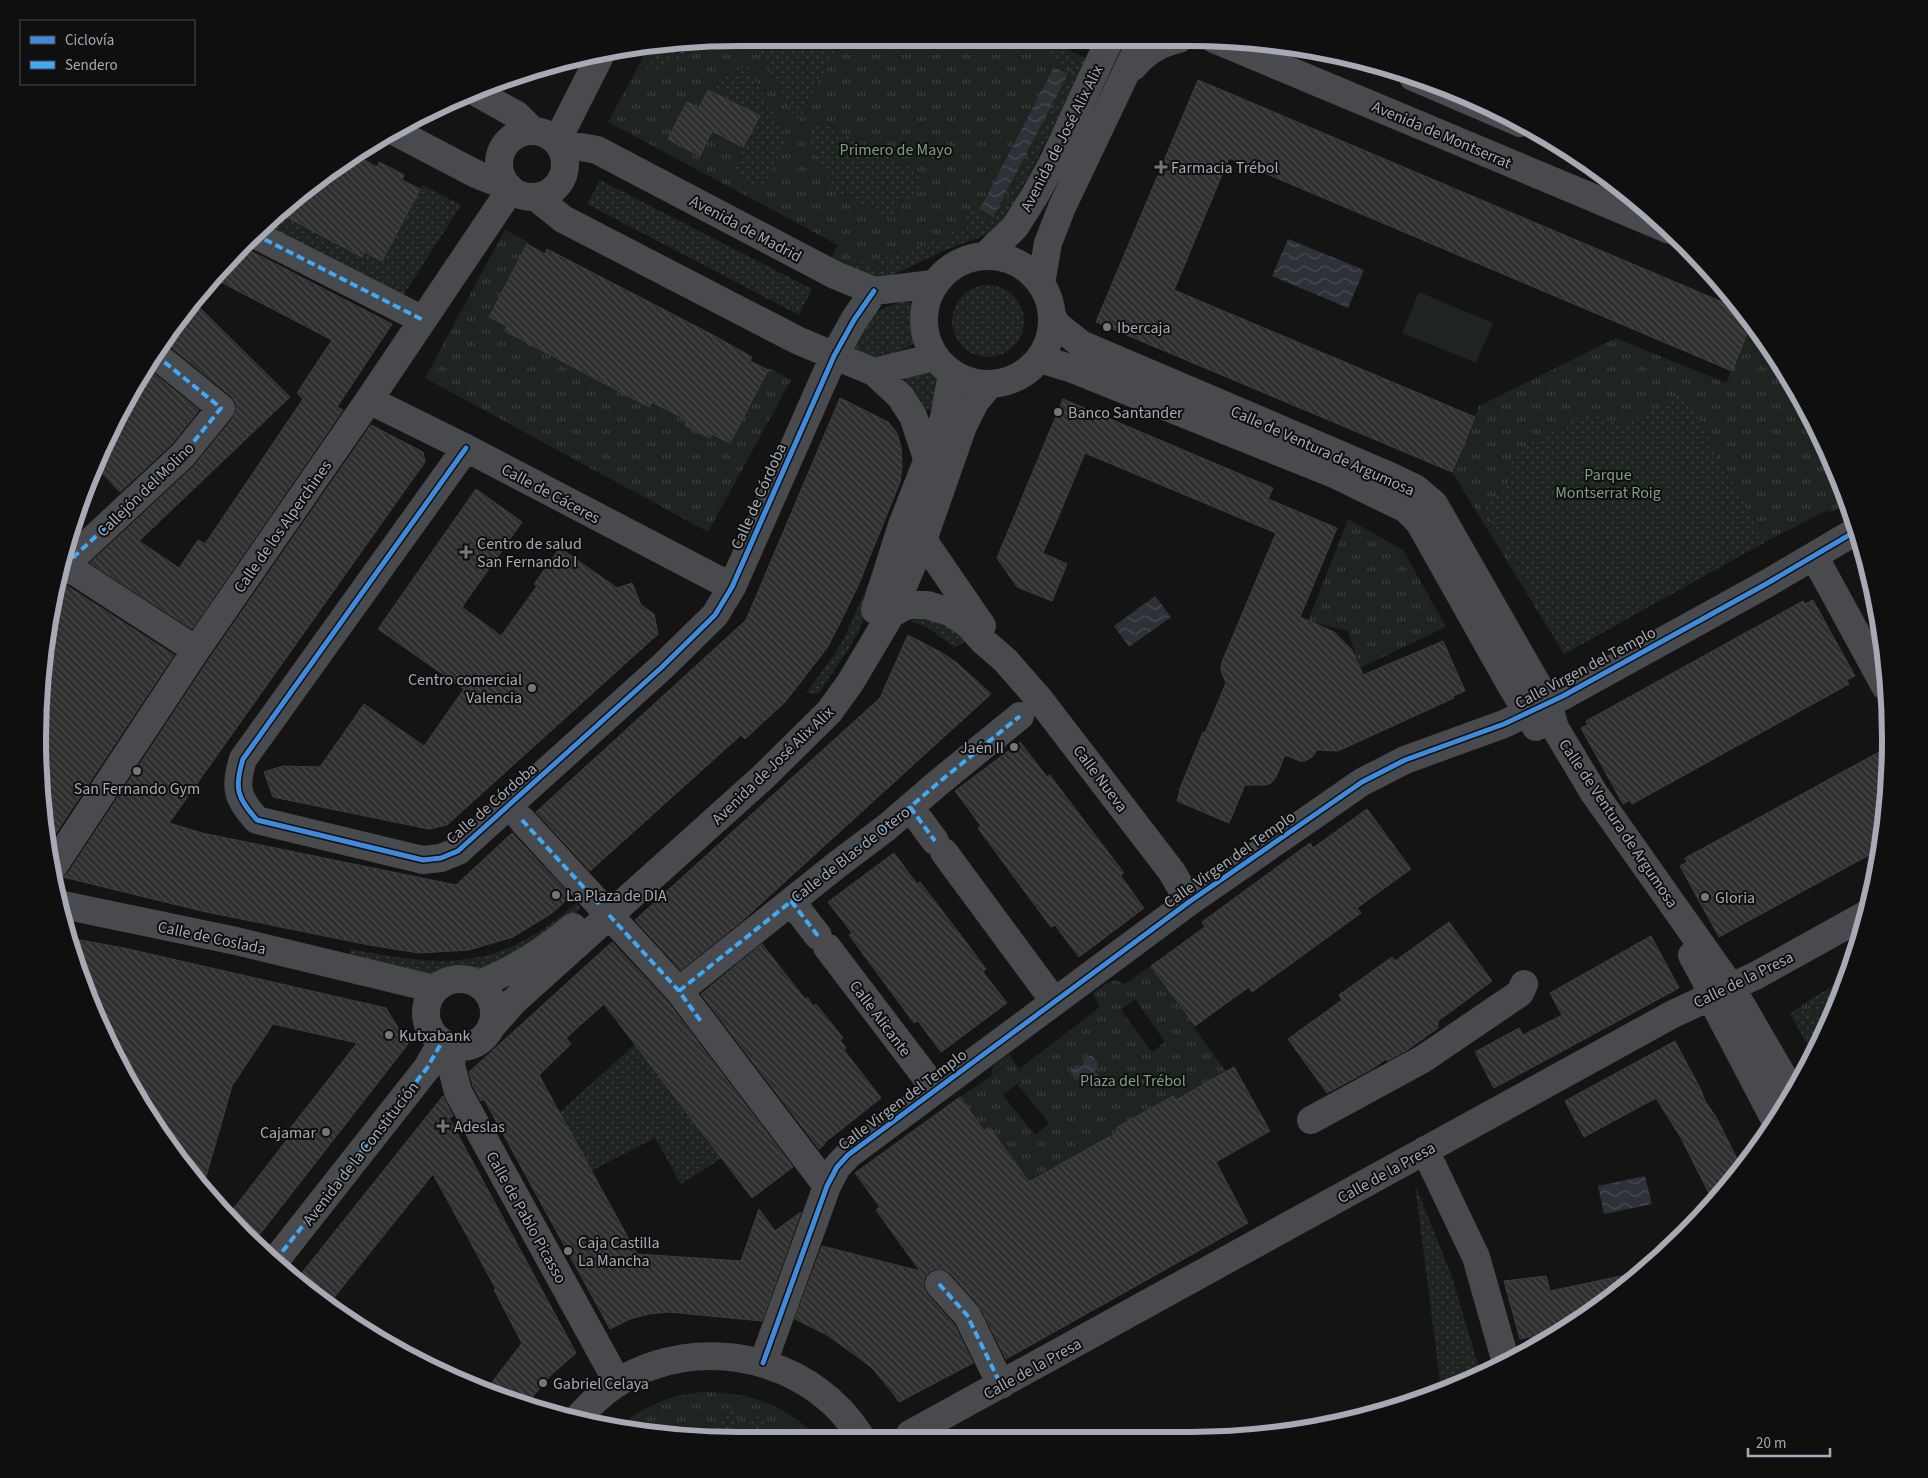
<svg xmlns="http://www.w3.org/2000/svg" width="1928" height="1478" viewBox="0 0 1928 1478" font-family="'Source Sans 3',sans-serif">
<style>
.grass{fill:#1e241f}
.park{fill:url(#park-tufts);fill-rule:evenodd}
.garden{fill:url(#garden-dots)}
.water{fill:url(#water-waves)}
.building{fill:url(#building-back-hatch);stroke:#3d3e41}
.lines{fill:none;stroke-linecap:round;stroke-linejoin:round}
.minor{stroke:#494a4d;stroke-width:28}
.quiet{stroke:#3fa9f5;stroke-width:4;stroke-dasharray:8 4;stroke-linecap:butt}
.cycleway-casing{stroke:#0f0f10;stroke-width:8}
.cycleway{stroke:#408adc;stroke-width:5}
.poi-dot{fill:#74767c;stroke:#0f0f10;stroke-width:2}
.labels{text-anchor:middle;stroke-width:4;stroke-linejoin:round;paint-order:stroke}
.street-label{font-size:16px;fill:#a7aab4;stroke:#0f0f10}
.park-label{font-size:16px;fill:#809d83;stroke:#0f0f10}
.poi-label{font-size:16px;fill:#a7aab4;stroke:#0f0f10;text-anchor:start}
.rim{fill:none;stroke:#a7aab4;stroke-width:6}
</style>
<defs>
<pattern id="park-tufts" width="24" height="20" patternUnits="userSpaceOnUse" patternTransform="scale(1.25)"><rect width="24" height="20" fill="#1e241f"/><path d="M3 7l-1-3M5 7V3M7 7l1-3M15 17l-1-3M17 17v-4M19 17l1-3" fill="none" stroke="#3c413d"/></pattern>
<pattern id="garden-dots" width="8" height="8" patternUnits="userSpaceOnUse" patternTransform="scale(1.25)"><rect width="8" height="8" fill="#1e241f"/><path d="M2 2h.1M6 6h.1" fill="none" stroke="#3c413d" stroke-width="1.8" stroke-linecap="round"/></pattern>
<pattern id="water-waves" width="16" height="10" patternUnits="userSpaceOnUse" patternTransform="scale(1.25)"><rect width="16" height="10" fill="#2c3238"/><path d="M0 5q4-4 8 0t8 0" fill="none" stroke="#484d52"/></pattern>
<pattern id="building-back-hatch" width="6" height="6" patternUnits="userSpaceOnUse" patternTransform="scale(1.25)"><rect width="6" height="6" fill="#2f2f30"/><path d="M-1 5l2 2M0 0l6 6M5-1l2 2" fill="none" stroke="#4a4a4c"/></pattern>
</defs>
<rect width="100%" height="100%" fill="#141415"/>
<!-- grass -->
<path class="grass" d="M1419,292L1493,323L1476,363L1402,333Z"/>
<!-- park -->
<path class="park" d="M739,38H1047L1088,60L991,233L945,250L888,277L829,262L838,245L608,122L647,50Z
M505,230L528,242L490,317L507,326L505,331L649,406L652,402L687,420L685,425L710,438L754,395L769,368L791,380L708,532L425,378Z
M1751,324L1772,350L1837,471L1847,504L1830,513L1828,510L1765,542L1564,654L1452,472L1479,406L1616,338L1726,383Z
M1348,519L1403,550L1446,627L1360,668L1348,631L1308,621Z
M1151,966L1226,1072L1176,1100L1173,1096L1116,1128L1118,1132L1031,1185L989,1127L984,1131L960,1097L991,1076L993,1066L1009,1054L1019,1069L1100,1007L1093,993L1109,982L1116,980L1124,984ZM1135,999L1165,1042L1152,1052L1121,1010ZM1017,1084L1049,1123L1035,1135L1003,1095Z
M1846,978L1837,1008L1812,1054L1790,1013Z
M703,1392C748,1393 781,1402 814,1434H647L618,1428C643,1406 670,1395 703,1392Z"/>
<!-- garden -->
<path class="garden" d="M760,38H841L798,122L754,41Z
M712,41L645,76L659,48Z
M1055,47L1086,63L1007,218L991,233L945,250L888,277L873,279L851,273L858,260L876,270L885,256L893,261L900,251L909,256L917,244L927,249L933,238L945,244L954,228L959,231L970,210L994,223L1073,70L1050,56Z
M747,65L788,139L762,189L732,172L759,116L723,98L725,92L711,85Z
M819,122L925,175L912,203L901,198L891,219L834,190L809,143Z
M600,180L812,289L799,315L587,204Z
M422,185L461,205L401,299L264,227L281,214L362,256L365,252L382,261L395,236L388,232L407,214Z
M952 321a36 36 0 1 1 72 0a36 36 0 1 1-72 0Z
M905,300L910,301L914,307L915,336L912,345L898,352L876,357L864,356L852,348L875,312Z
M928,372L937,376L940,388L938,411L930,410L916,411L904,385L907,377Z
M1684,393L1765,542L1564,654L1482,504L1505,491L1514,452L1589,412L1623,426Z
M873,574L875,586L859,631L848,650L818,694L806,693L830,661L844,638Z
M921,618L942,623L968,639L955,648L927,627L910,621Z
M576,903L581,908L564,925L487,967L475,969L459,966L438,974L429,975L349,956L351,949C446,968 500,971 576,903Z
M1846,978L1835,1011C1823,1015 1815,1012 1806,1002Z
M1804,1011L1818,1020L1830,1021L1812,1054L1790,1013Z
M635,1044L722,1158L681,1184L655,1138L591,1171L559,1113Z
M1415,1184L1451,1274L1480,1371L1441,1390Z
M726,1405L741,1409L734,1434H718Z
M754,1413L767,1418L763,1434H748Z"/>
<!-- water -->
<path class="water" d="M1054,67L1068,74L993,217L980,209Z
M1288,239L1364,270L1348,308L1272,276Z
M1155,596L1171,617L1129,647L1114,626Z
M1088,1056H1092L1098,1062L1097,1068L1094,1072L1097,1073L1099,1077C1097,1085 1092,1088 1085,1083L1084,1078L1075,1080L1070,1072L1075,1065L1083,1066V1061Z
M1645,1176L1652,1204L1604,1214L1598,1186Z"/>
<!-- building -->
<path class="building" d="M1198,80L1739,309L1751,324L1732,371L1229,158L1174,290L1475,417L1452,472L1096,322Z
M708,90L760,116L743,147L712,131L700,156L668,139L687,102L699,108Z
M357,156L377,167L379,162L393,169L404,175L402,180L420,189L382,261L365,252L362,257L281,214Z
M527,244L545,254L547,249L711,334L752,357L750,361L768,370L730,443L712,434L710,438L685,425L687,420L652,402L649,407L505,331L507,326L489,317Z
M241,246L392,324L337,407L343,410L192,629L90,563L194,466L233,418L236,411V403L231,396L166,343L196,304L290,397L139,541L179,568L198,540L205,544L303,399L297,393L332,340L215,279Z
M147,368L199,410L172,444L120,492L98,469L131,389Z
M840,398L888,422L897,433L901,447L902,466L900,482L858,586L839,625L827,648L785,702L745,739L741,735L590,871L536,812L746,620Z
M1063,399L1273,488L1268,499L1337,528L1300,617L1334,632L1352,650L1363,675L1443,641L1465,691L1453,696L1454,698L1338,751L1317,750L1312,757L1305,761H1300L1285,755L1276,777L1271,783L1265,785H1245L1229,823L1177,801L1180,791H1179L1203,732L1205,733L1226,683L1221,671L1222,662L1276,533L1085,453L1043,553L1067,564L1052,601L1017,587L997,558Z
M371,425L423,452L425,462L169,823L202,833L456,885L512,833L571,896L552,913L513,937L469,950L419,953L369,945L202,911L63,877L68,873L209,659Z
M476,489L522,522L462,607L501,636L537,586L534,584L560,548L617,588L632,583L641,605L654,614L658,634L447,825L429,829L273,797L264,772L283,766L320,767L364,704L424,746L464,689L378,629Z
M58,580L174,655L50,842L39,785L43,648Z
M1813,600L1855,676L1847,680L1849,684L1632,804L1630,800L1623,804L1581,728L1588,725L1586,721L1803,601L1805,604Z
M908,635L944,654L957,663L991,694L743,920L681,970L635,920L880,698Z
M1020,742L1047,777L1050,775L1058,786L1124,873L1120,875L1144,908L1079,957L1055,925L1051,927L1042,915L978,828L981,826L955,791Z
M1890,746L1880,849L1719,937L1680,866L1687,862L1685,858Z
M1367,809L1411,869L1357,908L1361,913L1306,953L1252,992L1249,987L1195,1026L1151,966L1205,927L1202,922L1310,843L1313,848Z
M894,853L917,884L920,882L960,934L986,969L983,972L1007,1003L941,1052L918,1021L914,1023L849,935L852,933L828,902Z
M1449,922L1492,981L1438,1021V1028L1407,1050L1387,1061L1386,1059L1372,1069L1327,1093L1288,1039L1342,1000L1339,995L1392,957L1395,961Z
M1651,936L1679,988L1494,1088L1475,1052L1519,1028L1523,1035L1562,1015L1550,993Z
M69,938L124,948L386,1008L408,1044L253,1243L243,1235L228,1216L289,1137L285,1135L357,1043L273,1024L232,1086L203,1187L156,1128L75,964Z
M612,942L667,1001L793,1167L752,1198L604,1004L566,1038L571,1044L539,1075L637,1254L741,1261L759,1209L775,1231L801,1212L762,1321L669,1312L648,1314L630,1319L610,1329L484,1099L481,1101L473,1086L469,1072Z
M762,944L805,999L808,998L813,1006L816,1004L843,1038L840,1040L846,1048L844,1050L881,1098L824,1143L825,1144L819,1149L701,994Z
M1675,1041L1701,1090L1705,1101L1716,1117L1741,1167L1713,1201L1681,1138L1656,1098L1584,1137L1565,1101Z
M1234,1067L1270,1131L1216,1162L1248,1223L1006,1359L979,1305L950,1273L943,1269H935L929,1272L924,1279V1288L927,1294L954,1324L973,1363L899,1402L892,1392L872,1368L855,1355L827,1335L795,1319L822,1246L920,1271L876,1210L880,1207L855,1173L960,1097L984,1131L989,1127L1029,1182L1118,1132L1116,1128L1173,1096L1176,1100Z
M443,1096L453,1116L449,1118L576,1353L551,1375L525,1406L513,1403L486,1390L522,1343L494,1290L496,1289L433,1174L328,1305L297,1279Z
M1640,1272L1578,1322L1562,1331L1520,1339L1504,1281L1546,1276L1550,1291Z"/>
<g class="lines">
<!-- minor -->
<path class="minor" d="M1214,39L1670,230
M1133,67C1146,51 1159,44 1179,39
M1413,77L1520,123
M479,94L517,115L533,131
M392,130L478,175L509,187
M499 164a33 33 0 1 1 66 0a33 33 0 1 1-66 0Z
M557,141L600,56
M563,149L581,147L597,150L835,275L874,291L933,284
M537,198L563,219L799,341L874,372L934,357
M254,234L423,320
M986,255L1015,227L1034,197L1053,162L1110,39
M924 320a64 64 0 1 1 128 0a64 64 0 1 1-128 0Z
M1041,284L1048,243L1062,207L1142,39
M1052,316L1057,325L1081,344L1390,476L1415,488L1434,504L1548,703L1555,728L1594,793L1731,987L1792,1092
M1040,359L1070,368L1334,474L1406,509L1419,522L1509,682L1536,727
M874,372L901,397L905,404L913,416L927,458L926,463
M369,400L466,448L732,587
M466,448L243,759C234,788 237,798 257,820L423,860L441,858L458,851L662,667L715,615L732,587L834,356L854,320L874,291
M920,525L923,540L982,626
M1814,556L1885,686
M60,564L79,574L196,650
M64,566L183,455L221,408L157,356
M875,610L902,525L944,418L952,374
M891,614L907,605H927L950,612L968,624L983,641L1005,660L1040,700L1172,872L1189,902
M910,807L935,841
M522,820L599,904
M944,852L1054,1001
M55,864L196,650L369,400L511,189
M791,901L818,936
M63,905L236,941L435,989
M609,915L679,991L827,1186
M827,947L935,1089
M1692,955L1706,981L1710,996L1776,1122
M426 1013a34 34 0 1 1 68 0a34 34 0 1 1-68 0Z
M479,984C512,971 545,951 573,927
M679,991L838,864L887,827L938,783L1020,716
M491,1027L514,1001L762,778L829,712L850,683L891,614L923,540L963,426L975,402L989,385
M453,1046L451,1065L458,1092L618,1383
M1311,1120L1423,1059L1520,993L1524,984
M1425,1150L1476,1257L1505,1359
M275,1261L427,1068L442,1042
M939,1284L967,1315L1001,1385
M763,1363L827,1186L837,1167L848,1155L1189,902L1362,782L1405,760L1504,724L1563,696L1766,584L1856,531
M578,1418C598,1395 625,1374 655,1365C730,1341 815,1367 859,1434
M910,1434L1673,1014L1755,976L1865,915"/>
<!-- quiet -->
<path class="quiet" d="M254,234L423,320
M64,566L183,455L221,408L157,356
M910,807L935,841
M522,820L599,904
M791,901L818,936
M609,915L679,991L702,1023
M679,991L838,864L887,827L938,783L1020,716
M275,1261L427,1068L442,1042
M939,1284L967,1315L1001,1385"/>
<!-- cycleway casing -->
<g class="cycleway-casing">
<path id="cycleway" d="M466,448L243,759C234,788 237,798 257,820L423,860L441,858L458,851L662,667L715,615L732,587L834,356L854,320L874,291
M763,1363L827,1186L837,1167L848,1155L1189,902L1362,782L1405,760L1504,724L1563,696L1766,584L1856,531"/>
</g>
<!-- cycleway -->
<use href="#cycleway" class="cycleway"/>
</g>
<!-- markers -->
<g class="poi-dot">
<path d="M1158.5 159.5h5v5h5v5h-5v5h-5v-5h-5v-5h5z"/>
<circle cx="1107" cy="327" r="5"/>
<circle cx="1058" cy="412" r="5"/>
<path d="M463.5 544.5h5v5h5v5h-5v5h-5v-5h-5v-5h5z"/>
<circle cx="532" cy="688" r="5"/>
<circle cx="1014" cy="747" r="5"/>
<circle cx="137" cy="771" r="5"/>
<circle cx="556" cy="895" r="5"/>
<circle cx="1705" cy="897" r="5"/>
<circle cx="389" cy="1035" r="5"/>
<path d="M440.5 1118.5h5v5h5v5h-5v5h-5v-5h-5v-5h5z"/>
<circle cx="326" cy="1132" r="5"/>
<circle cx="568" cy="1251" r="5"/>
<circle cx="543" cy="1383" r="5"/>
</g>
<g class="labels">
<!-- street labels -->
<g class="street-label">
<text transform="translate(1442 134) rotate(23)" y="6">Avenida de Montserrat</text>
<text transform="translate(1061 138) rotate(-63)" y="6">Avenida de José Alix Alix</text>
<text transform="translate(746 228) rotate(28)" y="6">Avenida de Madrid</text>
<text transform="translate(1323 450) rotate(24)" y="6">Calle de Ventura de Argumosa</text>
<text transform="translate(145 489) rotate(-44)" y="6">Callejón del Molino</text>
<text transform="translate(551 493) rotate(28)" y="6">Calle de Cáceres</text>
<text transform="translate(758 496) rotate(-66)" y="6">Calle de Córdoba</text>
<text transform="translate(282 526) rotate(-55)" y="6">Calle de los Alperchines</text>
<text transform="translate(1585 667) rotate(-28)" y="6">Calle Virgen del Templo</text>
<text transform="translate(772 765) rotate(-44)" y="6">Avenida de José Alix Alix</text>
<text transform="translate(1101 778) rotate(53)" y="6">Calle Nueva</text>
<text transform="translate(491 803) rotate(-41)" y="6">Calle de Córdoba</text>
<text transform="translate(1619 823) rotate(56)" y="6">Calle de Ventura de Argumosa</text>
<text transform="translate(850 854) rotate(-38)" y="6">Calle de Blas de Otero</text>
<text transform="translate(1229 859) rotate(-35)" y="6">Calle Virgen del Templo</text>
<text transform="translate(212 937) rotate(12)" y="6">Calle de Coslada</text>
<text transform="translate(1743 979) rotate(-26)" y="6">Calle de la Presa</text>
<text transform="translate(881 1018) rotate(53)" y="6">Calle Alicante</text>
<text transform="translate(902 1099) rotate(-37)" y="6">Calle Virgen del Templo</text>
<text transform="translate(360 1153) rotate(-52)" y="6">Avenida de la Constitución</text>
<text transform="translate(1386 1172) rotate(-29)" y="6">Calle de la Presa</text>
<text transform="translate(527 1217) rotate(61)" y="6">Calle de Pablo Picasso</text>
<text transform="translate(1032 1368) rotate(-29)" y="6">Calle de la Presa</text>
</g>
<!-- park labels -->
<g class="park-label">
<text x="896" y="155">Primero de Mayo</text>
<text x="1608" y="480">Parque<tspan x="1608" dy="18">Montserrat Roig</tspan></text>
<text x="1133" y="1086">Plaza del Trébol</text>
</g>
<!-- poi labels -->
<g class="poi-label">
<text x="1171" y="173">Farmacia Trébol</text>
<text x="1117" y="333">Ibercaja</text>
<text x="1068" y="418">Banco Santander</text>
<text x="477" y="549">Centro de salud<tspan x="477" dy="18">San Fernando I</tspan></text>
<text x="522" y="685" text-anchor="end">Centro comercial<tspan x="522" dy="18">Valencia</tspan></text>
<text x="1004" y="753" text-anchor="end">Jaén II</text>
<text x="137" y="794" text-anchor="middle">San Fernando Gym</text>
<text x="566" y="901">La Plaza de DIA</text>
<text x="1715" y="903">Gloria</text>
<text x="399" y="1041">Kutxabank</text>
<text x="454" y="1132">Adeslas</text>
<text x="316" y="1138" text-anchor="end">Cajamar</text>
<text x="578" y="1248">Caja Castilla<tspan x="578" dy="18">La Mancha</tspan></text>
<text x="553" y="1389">Gabriel Celaya</text>
</g>
</g>
<!-- crop -->
<path d="M0 0H1928V1478H0ZM739 46H1189A693 693 0 0 1 1882 739V739A693 693 0 0 1 1189 1432H739A693 693 0 0 1 46 739V739A693 693 0 0 1 739 46Z" fill="#0f0f10" fill-rule="evenodd"/>
<path class="rim" d="M739 46H1189A693 693 0 0 1 1882 739V739A693 693 0 0 1 1189 1432H739A693 693 0 0 1 46 739V739A693 693 0 0 1 739 46Z"/>
<!-- legend -->
<rect x="20" y="20" width="175" height="65" fill="#0f0f10" stroke="#4c4d52"/>
<rect x="30" y="36" width="25" height="8" fill="#408adc" stroke="#4c4d52"/>
<text x="65" y="45" font-size="15" fill="#a7aab4">Ciclovía</text>
<rect x="30" y="61" width="25" height="8" fill="#3fa9f5" stroke="#4c4d52"/>
<text x="65" y="70" font-size="15" fill="#a7aab4">Sendero</text>
<!-- scale -->
<path d="M1748 1448v8h82v-8" fill="none" stroke="#a7aab4" stroke-width="2.5"/>
<text x="1756" y="1448" font-size="15" fill="#a7aab4" stroke="#0f0f10" stroke-width="4" paint-order="stroke">20 m</text>
</svg>
